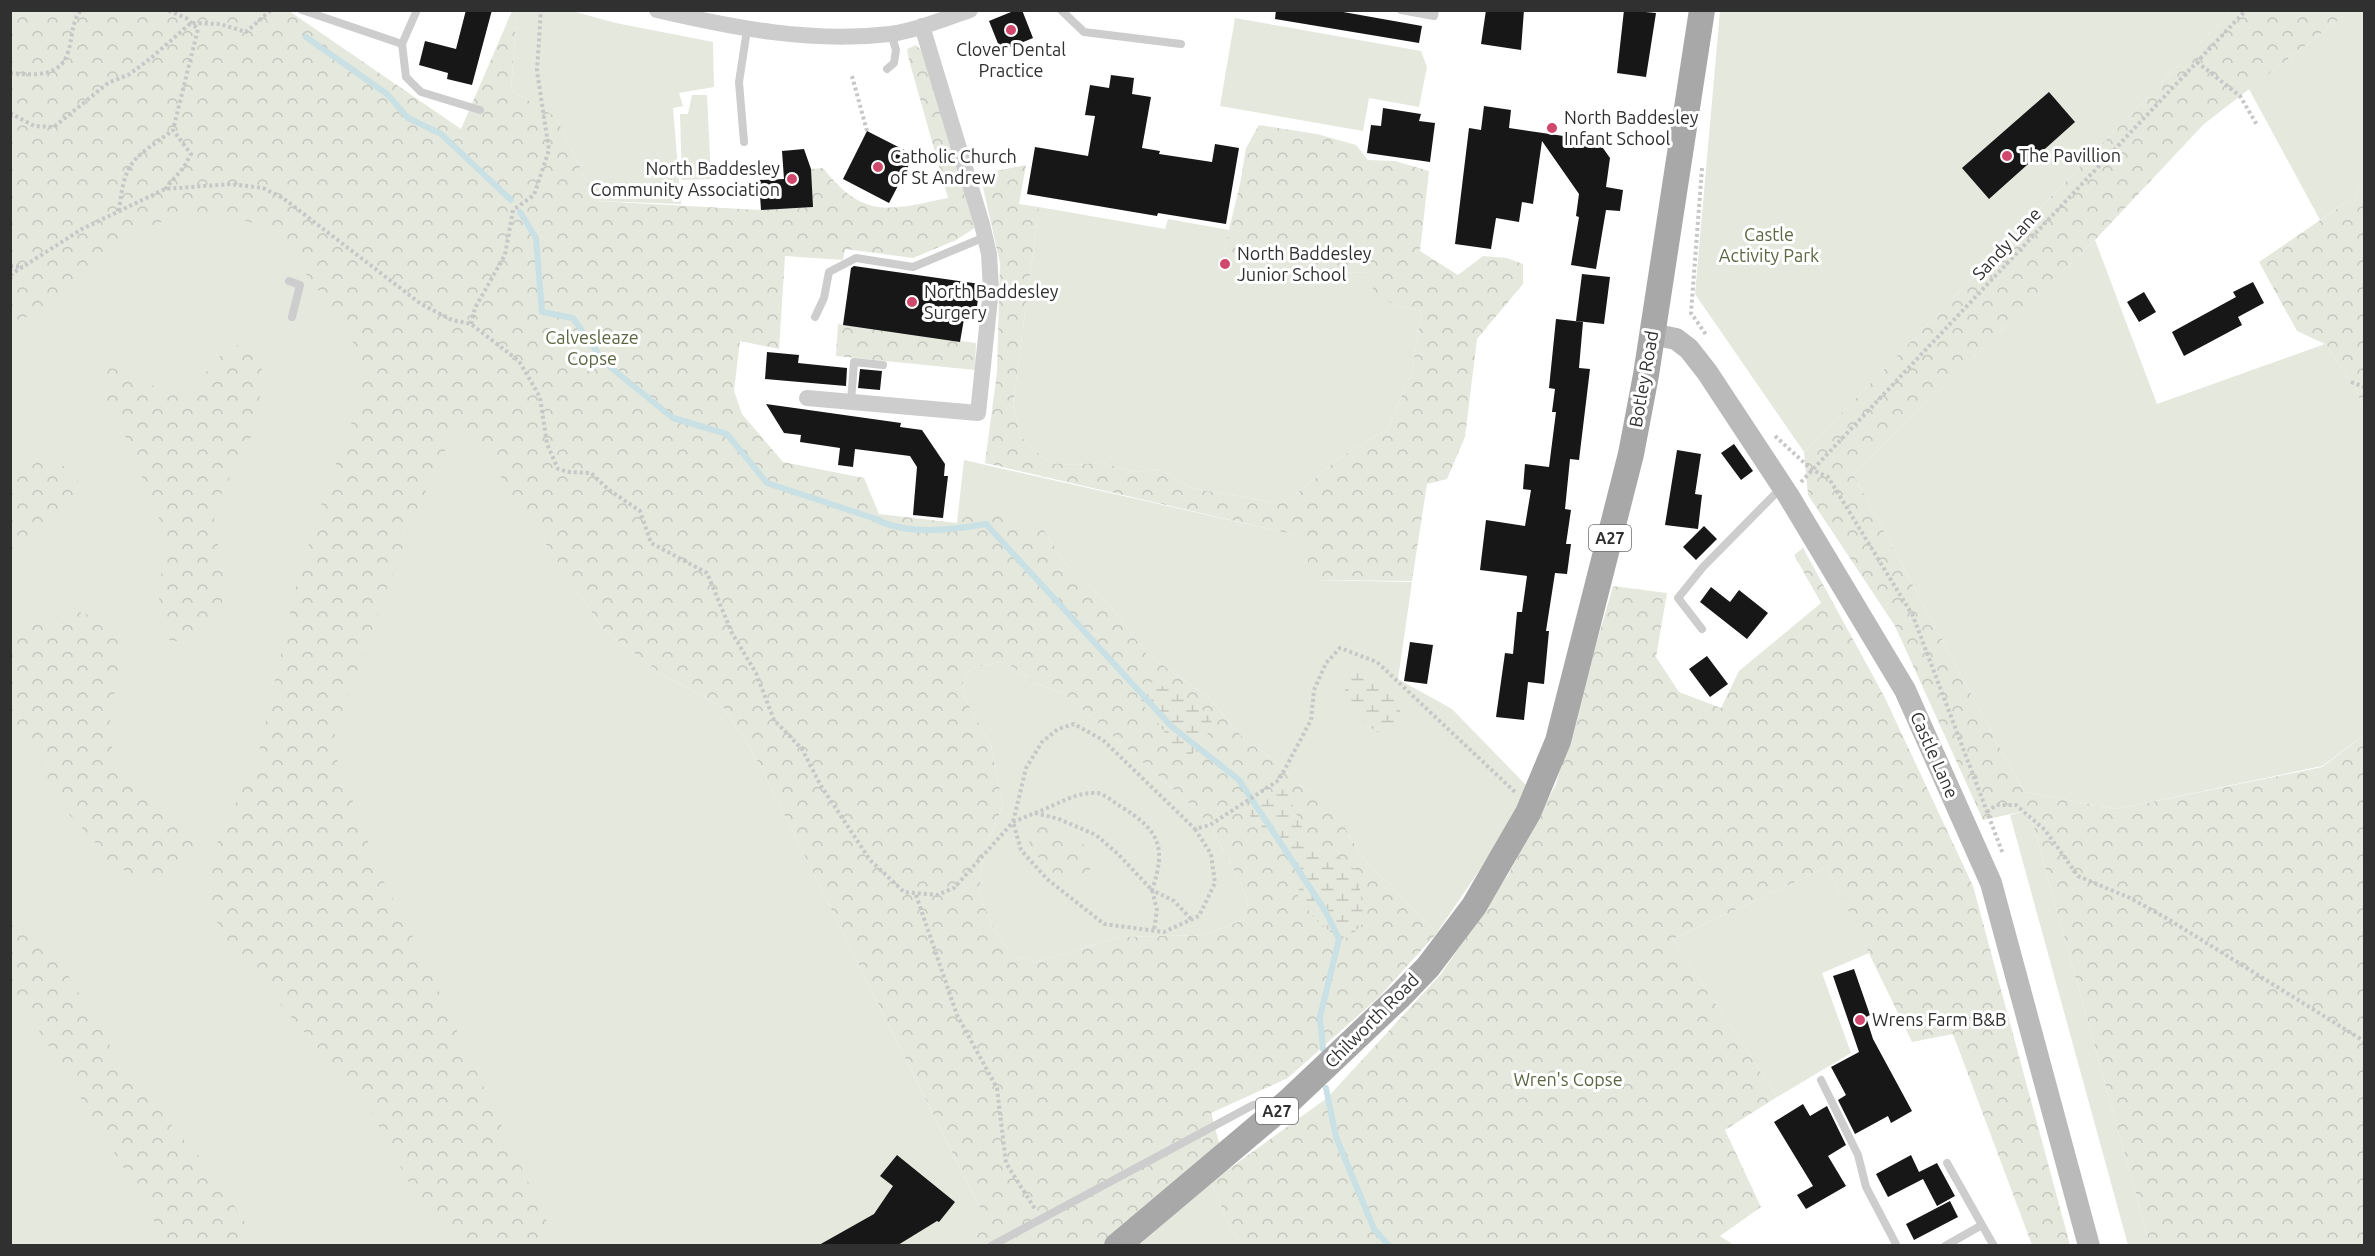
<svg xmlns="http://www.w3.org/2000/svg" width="2375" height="1256" viewBox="0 0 2375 1256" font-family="Ubuntu,sans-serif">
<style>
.green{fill:#e5e8dd}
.forest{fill:url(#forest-crowns);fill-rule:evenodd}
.wetland{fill:url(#wetland-marsh)}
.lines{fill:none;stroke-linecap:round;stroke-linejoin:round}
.stream{stroke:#c9e0e5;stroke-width:6}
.building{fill:#171717}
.path{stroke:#c7c7c7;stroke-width:4;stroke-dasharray:3 3;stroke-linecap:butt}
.lane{stroke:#cdcdcd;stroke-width:8}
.street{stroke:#cdcdcd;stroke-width:16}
.secondary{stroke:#bababa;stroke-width:22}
.primary{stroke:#a8a8a8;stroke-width:26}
.poi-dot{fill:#d1486d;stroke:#fff;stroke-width:2}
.labels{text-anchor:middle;stroke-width:6;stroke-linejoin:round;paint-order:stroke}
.shield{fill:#fff;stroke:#6e6e6e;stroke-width:1.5}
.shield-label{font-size:16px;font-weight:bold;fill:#303030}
.poi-label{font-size:18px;fill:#303030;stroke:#fff;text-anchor:start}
.park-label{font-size:18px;fill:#5b6742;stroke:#fff}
.street-label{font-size:18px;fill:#303030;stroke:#fff}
</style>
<defs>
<pattern id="forest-crowns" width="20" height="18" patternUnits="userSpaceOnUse" patternTransform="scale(1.5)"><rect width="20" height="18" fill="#e5e8dd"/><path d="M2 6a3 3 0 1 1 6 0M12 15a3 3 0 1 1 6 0" fill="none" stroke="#c5c7be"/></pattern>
<pattern id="wetland-marsh" width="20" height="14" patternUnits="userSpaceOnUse" patternTransform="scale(1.5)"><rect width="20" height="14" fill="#e5e8dd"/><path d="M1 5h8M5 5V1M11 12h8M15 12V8" fill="none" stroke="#c5c7be"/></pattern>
</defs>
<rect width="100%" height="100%" fill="#fff"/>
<!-- green -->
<path class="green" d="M517,11H572L616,23L713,42L714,87L679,93L683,106L673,108L681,204L596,201L556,117L511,90Z
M1720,11H2231L1804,452L1695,294Z
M2350,11H2364V182L2354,197L2320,220L2249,89Z
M1235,18L1421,51L1427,67L1419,107L1369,98L1363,131L1220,106Z
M692,95H707L711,179L682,180L680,114H688Z
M232,193L461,417L603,629L664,676L723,707L756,758L980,1208V1230L956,1246L11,1245L10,287L93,237Z
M1039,207L1165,229L1168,219L1229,230L1224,250L1241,265L1303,254L1328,273L1370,272L1395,305L1422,311L1412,371L1388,429L1339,458L1290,499L1278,503L1191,488L1159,469L1135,472L1100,462L1077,465L1049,463L1020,436L1013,404Z
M2095,240L2157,404L2325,344L2356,389L2364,410V735L2322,766L2117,809L2024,792L1853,474Z
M964,460L1305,537L1311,580L1412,582L1398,679L1452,709L1529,788L1502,837L1436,934L1390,884L1369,866L1349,836L1336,810L1304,788L1275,761L1243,738L1209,698L1146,653L1116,613L1064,562L1042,527L957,523Z
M999,662L1013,667L1033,682L1066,695L1190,804L1210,825L1241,884L1248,902L1243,920L1205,935L1121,937L1035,962L1012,955L994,929L979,894L983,854L1003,805L991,745L965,699L963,681L972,668Z
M2029,810L2150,1245H2128L2010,815Z
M1827,867L1869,953L1822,973L1851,1053L1777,1097L1673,939Z
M1211,1182L1229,1225L1242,1245L1138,1246Z"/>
<!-- forest -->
<path class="forest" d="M11,11H289L461,129L512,11H517L511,90L556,117L596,201L761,210L812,207L811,169L823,168C864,220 889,210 948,198L909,60L907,49L916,45L923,52L976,227L956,240L913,258L845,249L843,260L785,256L779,349L740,341L734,391L742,414L783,462L864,478L879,514L957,523L969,515H997L1042,527L1064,562L1116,613L1146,653L1209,698L1243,738L1275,761L1304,788L1337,810L1349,836L1369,866L1390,884L1436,934L1380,996L1288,1078L1211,1113L1220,1146L1104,1245H956L980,1230V1208L756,758L723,707L664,676L603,629L461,418L416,511L341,714L335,732L334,751L380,874L416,943L558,1245H460L422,1207L368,1106L224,939L209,901L207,872L221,833L258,756L297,582L326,490L361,398L364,366L345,325L286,248L260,225L225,215L183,214L144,228L38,311L11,325ZM999,662L1013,667L1033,682L1066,695L1190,804L1210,825L1241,884L1248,902L1243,920L1205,935L1121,937L1035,962L1012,955L994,929L979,894L983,854L1003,805L991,745L965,699L963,681L972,668Z
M2231,11H2350L2204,124L2095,240L1853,474L2024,792L2117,809L2322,767L2364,735V1245H2150L2029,810L1983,820L1895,626L1808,495L1804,452Z
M1259,125L1317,134L1356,145L1368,160L1395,161L1429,171L1420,251L1458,275L1483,256L1507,258L1523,264V284L1477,339L1465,437L1447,479L1427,484L1412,581L1311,580L1304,537L985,463L997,372L1000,263L980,174L1026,165L1019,204L1039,207L1013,404L1020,436L1049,463L1077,465L1100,462L1135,472L1159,469L1191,488L1278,503L1290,499L1339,458L1388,429L1412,371L1422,311L1395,305L1374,293L1370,272L1328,273L1303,254L1241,265L1224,250L1240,184L1246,148Z
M2364,182V410L2356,389L2325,344L2297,331L2259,262L2354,197Z
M838,324L976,343L975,370L836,356Z
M241,343L252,345C255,350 260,356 261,361C264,384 256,427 247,447C236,469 221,488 215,513C212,528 217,539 220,553C224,568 225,588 222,603C218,622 201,634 187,643L169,640L158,594L165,553L159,518L121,426L111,411L104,394L102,379L110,368L132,371L162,392L179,393L193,387L220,356Z
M50,460C70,468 78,473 82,495C65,520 37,536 11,551V487C23,474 30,461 50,460Z
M1803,548L1884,696L1973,886L2070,1245H2032L1953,1034L1912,1042L1827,867L1673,939L1777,1097L1725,1130L1761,1207L1720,1236L1734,1245H1242L1229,1225L1211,1182L1327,1098L1441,974L1508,875L1556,784L1613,586L1667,593L1656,657L1679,692L1721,708L1739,671L1821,603L1794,555Z
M79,612L103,619L121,635C125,677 98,722 117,760C124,776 138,792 152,802C167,814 201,821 199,846C197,862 186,868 173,875C156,883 122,872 108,861C102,857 100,848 95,842C83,826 63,813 54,793C40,763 43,747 11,727V637L34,621Z
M1046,823L1089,848L1095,861C1088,876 1077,879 1062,880C1045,867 1033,854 1026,834L1034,825Z
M10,911L43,951L68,975L112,1049L182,1138L212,1170L259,1245H165L149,1209L11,985Z"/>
<!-- wetland -->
<path class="wetland" d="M1363,672C1383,688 1401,697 1403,725L1398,731L1383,735C1365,726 1343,705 1345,684L1355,673Z
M1150,682C1174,689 1193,701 1211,717L1212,728L1190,757H1184C1172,745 1165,732 1155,719C1149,710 1142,706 1137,696Z
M1286,789L1308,842L1344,860L1358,872L1364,922L1350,937L1339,939L1315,919L1298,896L1301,874L1275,835L1257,829L1249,813C1256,796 1269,792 1286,789Z"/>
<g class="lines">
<!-- stream -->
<path class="stream" d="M306,37L387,94L408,118L441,134L511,200
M520,212L536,238L542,312L573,318L604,362L673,418L727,434L767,483L873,518C906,536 951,530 986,524L1171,726L1239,780L1326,912L1339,939L1320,1017L1323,1049
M1326,1088L1336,1137L1374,1229L1389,1246"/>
</g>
<!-- building -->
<path class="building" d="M466,10H492L472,85L447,79L448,73L419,65L425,41L456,49Z
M1016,10H1022L1033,38L1001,51L989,21Z
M1276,10H1332L1422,26L1419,43L1275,19Z
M1486,10H1524L1521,50L1481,44Z
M1624,10L1656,13L1646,77L1617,73Z
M1111,75L1134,78L1132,94L1151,97L1142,148L1160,151L1159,154L1212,162L1215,144L1239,148L1226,224L1158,213L1157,216L1027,194L1035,147L1088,156L1095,116L1085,115L1090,85L1109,88Z
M2049,92L2075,122L1989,199L1962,168Z
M1484,106L1511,110L1509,128L1598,141L1610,158L1606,187L1623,190L1620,211L1606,210L1596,269L1571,265L1579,217L1576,216L1579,194L1542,141L1533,204L1522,202L1519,222L1496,218L1491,249L1455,244L1469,128L1481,130Z
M1383,108L1421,114L1419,121L1435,123L1430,162L1367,153L1371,125L1381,126Z
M867,131L914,155L889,203L843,179Z
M804,149L811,169L813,207L761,210L759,180L784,179L782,151Z
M854,266L980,284L975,321L964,319L960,342L843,325L851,268Z
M1582,274L1610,277L1604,324L1576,321Z
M2253,282L2264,303L2238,317L2242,325L2184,356L2172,332L2236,297L2233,292Z
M2144,292L2156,312L2139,322L2127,302Z
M1556,319L1583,322L1579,368L1590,369L1579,460L1570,459L1565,509L1571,510L1566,544H1571L1567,574L1555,573L1546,631H1549L1544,684L1528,682L1524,720L1496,717L1505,653L1513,654L1517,612H1522L1527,576L1480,570L1486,520L1525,526L1531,490L1523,489L1525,464L1549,467L1556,412H1552L1555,389L1549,388Z
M767,352L799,355L798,363L847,368L846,386L765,379Z
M860,369L882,371L880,390L858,388Z
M766,404L901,423L900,427L922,430L945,464L944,476H948L943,518L913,515L917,467L910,456L855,449L853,467L838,465L840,448L800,442L801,435L784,433Z
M1734,444L1753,471L1741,480L1721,453Z
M1677,450L1701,454L1695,494L1702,495L1698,529L1665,525Z
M1704,526L1717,539L1696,560L1683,547Z
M1711,587L1730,602L1739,590L1768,613L1747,639L1700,602Z
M1410,642L1433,645L1427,684L1404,681Z
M1707,656L1728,684L1710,697L1689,669Z
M1854,969L1870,1015L1866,1017L1873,1039L1912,1111L1891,1123L1888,1116L1855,1134L1838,1100L1846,1095L1831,1067L1859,1052L1833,976Z
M1803,1104L1810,1116L1827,1106L1846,1145L1828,1156L1846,1186L1806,1209L1797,1195L1813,1186L1774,1122Z
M897,1155L955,1202L939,1222L937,1221L898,1245H819L874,1214L893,1186L880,1176Z
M1911,1155L1919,1172L1937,1163L1955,1196L1937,1206L1923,1179L1888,1197L1876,1174Z
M1950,1201L1958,1217L1914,1240L1906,1224Z"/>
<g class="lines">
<!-- path -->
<path class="path" d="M2197,62L2240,96L2257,125
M10,73C32,75 61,78 68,52C73,37 71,23 81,10
M852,76L867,131
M10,113L34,126L54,127L108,83L130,74L151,58L191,23L220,24L246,32L271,10
M1702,168L1691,313L1707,336
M165,189L184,167L191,154L173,130L198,29L186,18L167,10
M119,211C125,158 133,160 173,130
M10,266L23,267
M10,275L82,229L165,189L231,184L263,188L283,198L421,304L452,320L471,324L519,361L540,397L547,444L558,469L569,472L591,473L609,490L640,511L651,543L707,573L732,633L756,673L774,720L802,749L821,786L870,860L904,892L937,895L954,888L1013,822L1035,813L1059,819L1096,835L1118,854L1152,890L1157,910L1154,930
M471,324L475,308L505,255L513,210L534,195L549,150L537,71L541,10
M2351,382L2364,387
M1775,436L1812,470L1828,477L1913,616L2003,854
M1801,482L2246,10
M1987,812L1996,805H2016L2045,830L2078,876L2130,898L2168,919L2364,1041
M1035,813C1055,806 1074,792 1096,793C1104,793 1113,802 1120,806C1159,830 1167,846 1152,890L1174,901L1191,919
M1195,829L1211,854L1215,883L1199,916L1164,932L1104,924L1047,879L1021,850L1013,822L1026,768L1042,742L1058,729L1074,724L1103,740L1195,829L1210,825L1279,780L1311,720L1314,690L1326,663L1340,648L1377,662L1515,792
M916,895L957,1015L997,1088L1006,1163L1035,1209"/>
<!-- lane -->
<path class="lane" d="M302,10L402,44L417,10
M1061,10L1084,32L1181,44
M1401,10L1434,16L1435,10
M402,44L406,77L421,92L480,110
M887,69L894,63L896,50L891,33
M744,142L739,82L747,30
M289,281L300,285L292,317
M815,317L824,298L829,272L856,258L913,267L985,237
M851,402L854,362L883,365
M1702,629L1678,598L1703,567L1782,487
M1821,1080L1858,1155L1866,1187L1897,1246
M1947,1163L1982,1225
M991,1246L1253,1105L1276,1102
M1945,1246L1982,1225L1994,1246"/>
<!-- street -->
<path class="street" d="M657,10C734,28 811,43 890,34C917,30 944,19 970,10
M807,398L978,413L991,289L989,254L982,224L922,26"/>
<!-- secondary -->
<path class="secondary" d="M1652,334L1676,339L1689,349L1707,372L1788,495L1905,690L1991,883L2089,1246"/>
<!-- primary -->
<path class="primary" d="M1117,1246L1289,1101L1400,996L1428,967L1474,906L1528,813L1558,741L1631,454L1646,375L1702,10"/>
</g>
<!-- markers -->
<g class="poi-dot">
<circle cx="1011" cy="30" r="6"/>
<circle cx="1552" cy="128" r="6"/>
<circle cx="2007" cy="156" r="6"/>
<circle cx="878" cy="167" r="6"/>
<circle cx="792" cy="179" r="6"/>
<circle cx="1225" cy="264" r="6"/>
<circle cx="912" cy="302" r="6"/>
<circle cx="1860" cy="1020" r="6"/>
</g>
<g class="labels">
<!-- shield labels -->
<g class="shield">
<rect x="1589" y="525" width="42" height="26" rx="4.5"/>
<rect x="1256" y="1098" width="42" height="26" rx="4.5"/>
</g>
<g class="shield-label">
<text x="1610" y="544">A27</text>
<text x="1277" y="1117">A27</text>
</g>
<!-- poi labels -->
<g class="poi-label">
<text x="1011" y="56" text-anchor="middle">Clover Dental<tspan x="1011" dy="21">Practice</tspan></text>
<text x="1564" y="124">North Baddesley<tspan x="1564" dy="21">Infant School</tspan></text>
<text x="2019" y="162">The Pavillion</text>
<text x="890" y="163">Catholic Church<tspan x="890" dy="21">of St Andrew</tspan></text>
<text x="780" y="175" text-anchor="end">North Baddesley<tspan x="780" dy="21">Community Association</tspan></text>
<text x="1237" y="260">North Baddesley<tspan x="1237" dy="21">Junior School</tspan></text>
<text x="924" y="298">North Baddesley<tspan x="924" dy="21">Surgery</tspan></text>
<text x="1872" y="1026">Wrens Farm B&amp;B</text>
</g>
<!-- park labels -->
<g class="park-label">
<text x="1769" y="241">Castle<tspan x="1769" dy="21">Activity Park</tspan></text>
<text x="592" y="344">Calvesleaze<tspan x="592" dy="21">Copse</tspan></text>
<text x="1568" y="1086">Wren's Copse</text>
</g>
<!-- street labels -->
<g class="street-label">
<text transform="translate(2007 244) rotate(-47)" y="6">Sandy Lane</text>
<text transform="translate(1644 379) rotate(-80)" y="6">Botley Road</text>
<text transform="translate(1934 755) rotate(66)" y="6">Castle Lane</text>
<text transform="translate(1372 1021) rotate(-45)" y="6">Chilworth Road</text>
</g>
</g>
<!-- border -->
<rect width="2375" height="1256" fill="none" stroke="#303030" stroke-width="24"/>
</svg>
